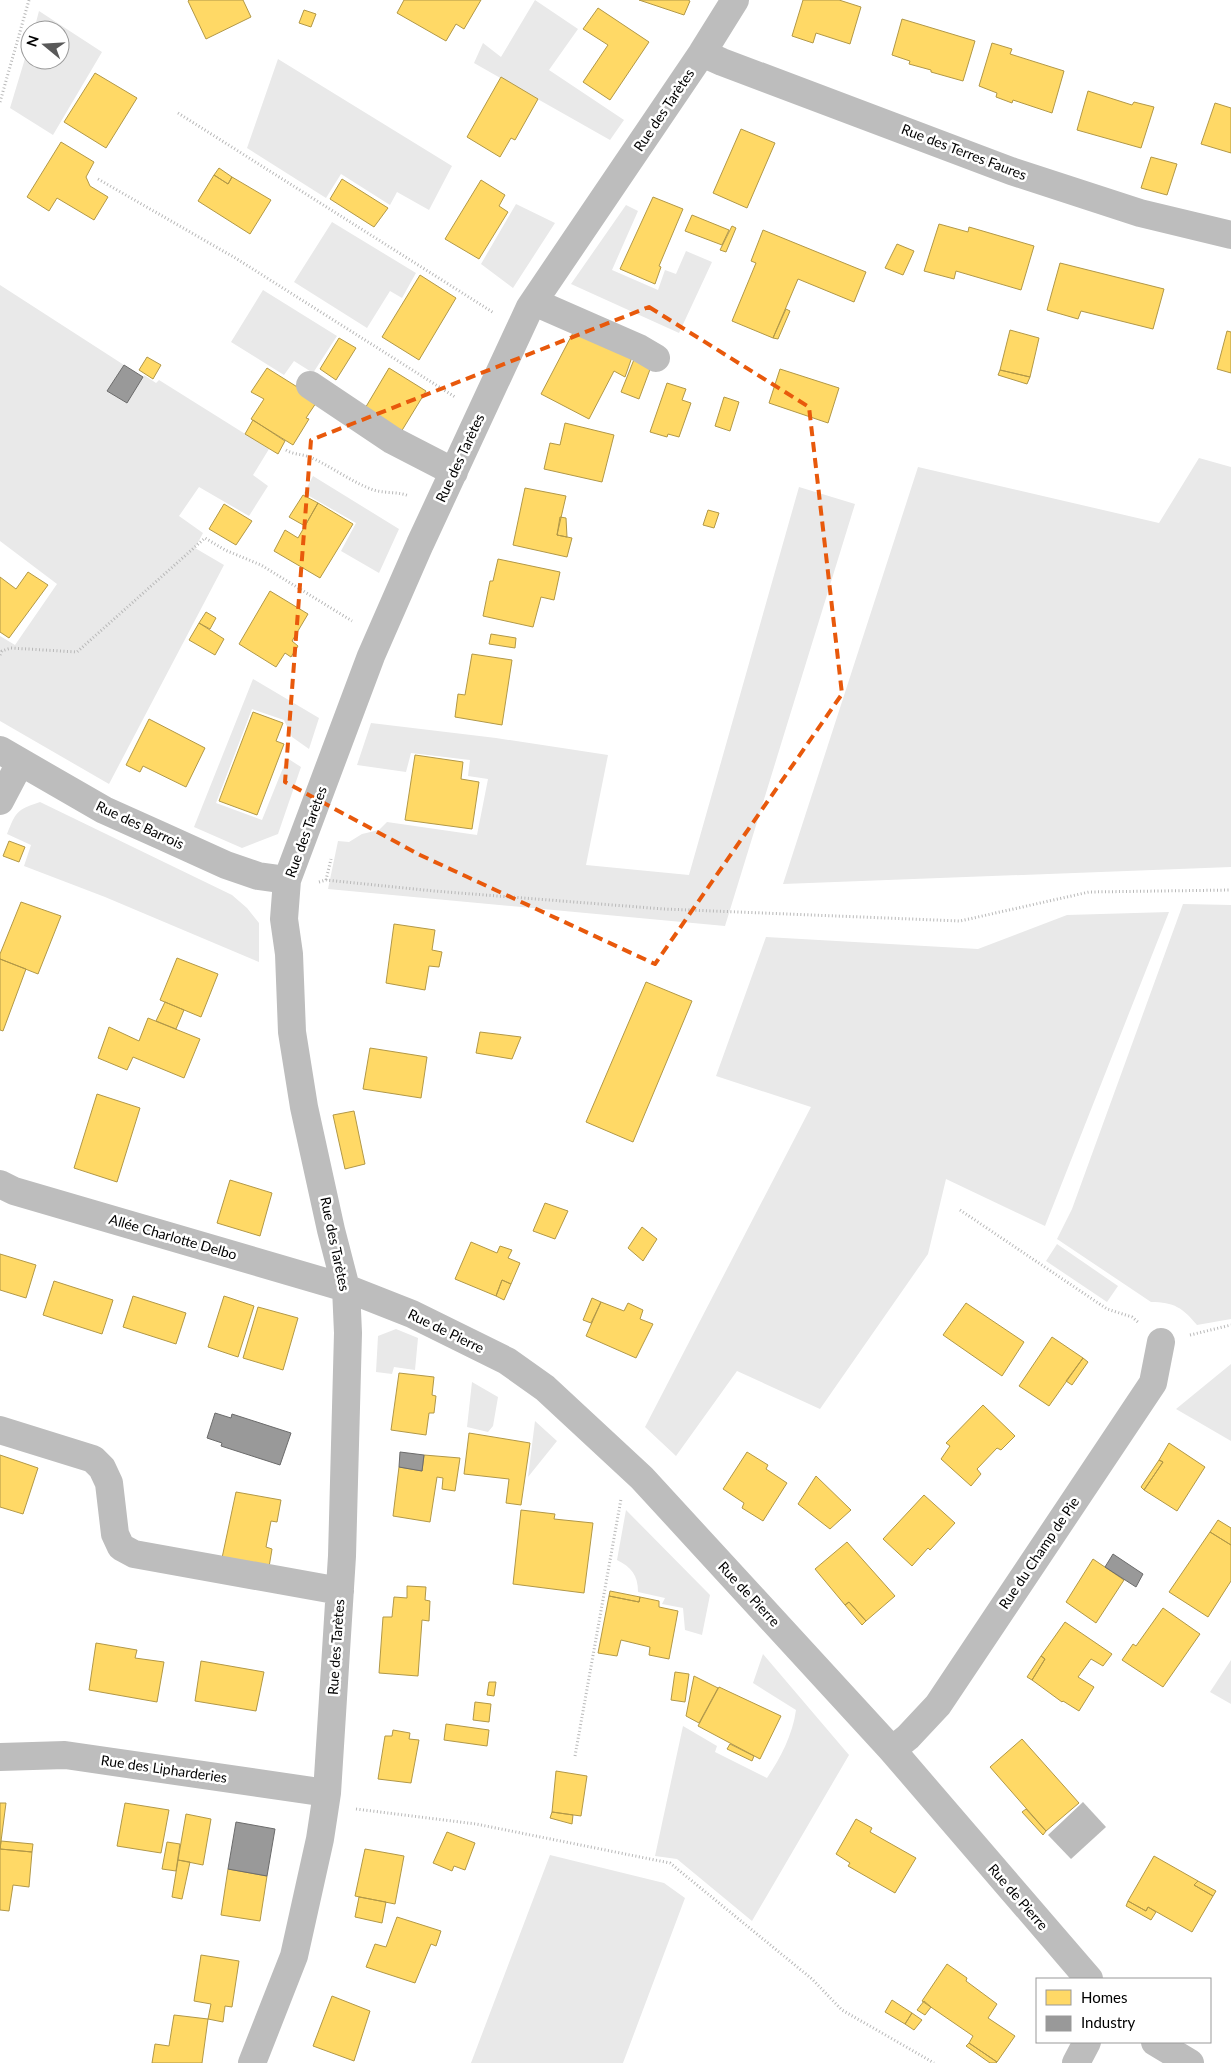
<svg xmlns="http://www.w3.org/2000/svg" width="1231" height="2063" viewBox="0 0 1231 2063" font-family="Lato,sans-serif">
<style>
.green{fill:#e9e9e9}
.water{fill:#bbb}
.homes{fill:#ffd966;stroke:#b29847}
.industry{fill:#999;stroke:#6b6b6b}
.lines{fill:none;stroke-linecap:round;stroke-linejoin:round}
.path{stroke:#b8b8b8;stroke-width:3;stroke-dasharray:1 2.5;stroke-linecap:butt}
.minor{stroke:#bdbdbd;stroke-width:28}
.marked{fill:none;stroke:#e8590c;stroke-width:4;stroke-dasharray:10 6;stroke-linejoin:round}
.labels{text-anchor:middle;stroke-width:5;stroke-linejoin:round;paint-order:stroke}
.street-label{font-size:14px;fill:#000;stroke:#fff}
</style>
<rect width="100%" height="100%" fill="#fff"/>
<!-- green -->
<path class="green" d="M535,0L578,29L549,70L624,120L610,140L474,63L483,43L501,57Z
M39,11L102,52L53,135L10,108L30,42V60H60V30H34Z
M278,59L452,166L429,210L397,192L390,205L341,174L326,198L247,148Z
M516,204L555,223L513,288L481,264Z
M626,205L638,211L612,270L658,290L665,270L676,274L686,251L712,262L679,333L571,284Z
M332,222L416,273L402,298L390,291L367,328L294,282Z
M0,285L124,365L107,391L126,403L144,375L156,383L159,380L269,449L253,475L268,486L249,516L199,487L179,516L203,533L195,548L224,565L109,784L0,721V636L15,645L57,584L0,541Z
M263,290L337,336L313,373L294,361L284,375L231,342Z
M1199,458L1231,467V867L783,884L918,467L1159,523Z
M313,476L399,529L379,573L341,551L356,523L304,493Z
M799,487L855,504L725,926L328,889L338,841L349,842L362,834L379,830L387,822L477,835L488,779L468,776L470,760L411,753L406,772L357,765L371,723L496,738L608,755L586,865L689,875Z
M253,679L319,718L309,749L292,737L284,720L252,709L216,803L262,820L287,758L301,767L278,834L242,848L194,827Z
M40,802L232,895L247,908L259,923V962L105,897L24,866L31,845L7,834C16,812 16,810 40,802Z
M1183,904L1231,905V1319L1197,1325C1183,1308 1174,1302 1151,1302L1057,1239L1072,1209Z
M1169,912L1045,1226L946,1179L928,1254L820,1409L737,1371L676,1456L645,1427L811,1107L716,1076L766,937L978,949L1067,915Z
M1057,1244L1118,1286L1107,1302L1046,1261Z
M396,1329L418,1338L415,1370L394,1367L392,1374L376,1372L378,1336Z
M1231,1364V1441L1176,1409Z
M472,1382L498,1397L493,1426L488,1432L467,1427Z
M535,1421L557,1441L528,1477Z
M626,1510L710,1595L702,1635L685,1630L683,1608L662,1604L665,1598L638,1592C638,1575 631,1567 617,1560Z
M763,1654L849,1755L752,1921L677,1859L655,1856L683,1726L717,1746L715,1752L767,1778C780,1759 793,1734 796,1710L753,1683Z
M1231,1660V1704L1210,1692Z
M550,1855L664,1883L685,1898L623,2063H471Z"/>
<!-- water -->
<path class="water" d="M1083,1802L1106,1827L1071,1859L1048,1835Z"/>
<!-- homes -->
<path class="homes" d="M189,0H243L251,17L206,39L188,1Z
M404,0H481L464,29L456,24L446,41L397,13Z
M639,0H688L690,1L684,15Z
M803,0H839L861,7L850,44L816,33L813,43L792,36Z
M598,8L649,42L610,100L583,82L608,45L583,29Z
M304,10L316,14L311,27L299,23Z
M902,19L975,41L963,81L931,72V70L909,64L910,61L892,55Z
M992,43L1012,49L1010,54L1064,71L1052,113L1013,100L1012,103L996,97L997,93L979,86Z
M95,73L137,98L106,148L64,122Z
M501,77L538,99L515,140L511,138L500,157L467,137Z
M1088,91L1132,105L1134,102L1154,107L1141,148L1077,130Z
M1215,103L1231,108V153L1201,144Z
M741,129L775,143L747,208L713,193Z
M61,142L94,162L86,177L90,186L108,197L94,220L57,198L49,211L27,197Z
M1151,157L1177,164L1167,195L1141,188Z
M219,168L232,177L228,184L214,175Z
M214,175L228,184L232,177L271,200L250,234L198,201Z
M342,179L388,208L374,227L330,199Z
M481,180L505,195L499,206L508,212L479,259L445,239Z
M653,197L683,209L659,266L661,267L655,284L620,269Z
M692,215L729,230L722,245L685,231Z
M939,224L968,232L969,227L1034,246L1021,290L956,271L954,279L924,271Z
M732,226L736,228L726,252L720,250Z
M763,230L866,272L854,302L798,279L773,338L732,321L756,263L751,261Z
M897,244L914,251L903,275L885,268Z
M1060,263L1164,289L1153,329L1081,311L1078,319L1047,310Z
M420,275L456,298L419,360L382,337Z
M786,309L790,311L778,339L773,338Z
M575,329L632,357L625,377L614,371L589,419L541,394Z
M1010,330L1039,338L1030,377L1000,370Z
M1227,331L1231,332V373L1217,369Z
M339,338L356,348L336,380L320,369Z
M637,352L652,364L639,399L621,392Z
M147,357L161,365L153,379L139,370Z
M267,368L318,400L306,418L309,419L293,445L251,419L264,399L251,392Z
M389,368L426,391L401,432L364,410Z
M780,369L839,388L828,423L769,403Z
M1000,370L1030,377L1027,384L998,375Z
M667,383L686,389L682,400L691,403L679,437L668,434L667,437L650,432Z
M724,397L739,402L730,431L715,426Z
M253,420L285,441L278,454L245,434Z
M565,423L614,435L602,482L544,469L550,443L560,445Z
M525,488L566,496L557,535L572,538L567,557L513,545Z
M303,495L318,503L305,526L289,517Z
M318,503L353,524L320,578L274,551L285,530L298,538Z
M224,504L252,521L236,545L209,529Z
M708,510L719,513L714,528L703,525Z
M560,517L566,518L567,537L557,535Z
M498,559L560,572L554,600L541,597L533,627L483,616L490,581H493Z
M28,572L48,585L9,638L0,632V577L16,589Z
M270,591L308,614L292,641L298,646L291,657L285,653L276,667L239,644Z
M206,612L216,618L210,629L199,623Z
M199,623L224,639L215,655L189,640Z
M491,634L516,638L515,648L489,644Z
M472,654L512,660L502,725L455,717L458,694L465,695Z
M253,712L283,723L276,741L284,744L257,815L219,801Z
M149,719L205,748L186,787L143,766L140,772L126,765Z
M415,755L463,762L461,779L479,782L472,829L405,820Z
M9,841L25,847L19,862L3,856Z
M21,902L61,916L38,974L0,959V954Z
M394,924L435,930L432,950L442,952L439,967L429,966L425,990L386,983Z
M177,958L218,974L201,1017L160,1000Z
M0,959L26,969L3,1031L0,1030Z
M646,982L692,1001L633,1142L586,1122Z
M165,1002L184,1010L176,1029L156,1021Z
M148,1018L200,1039L184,1078L133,1057L127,1070L98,1058L109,1027L139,1041Z
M480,1032L521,1037L512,1059L476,1053Z
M370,1048L427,1057L421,1098L363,1089Z
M97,1094L140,1108L117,1182L74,1168Z
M354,1111L365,1164L345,1169L333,1115Z
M230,1180L272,1193L260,1236L217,1223Z
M545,1203L568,1211L555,1239L533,1231Z
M642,1227L657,1239L643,1261L628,1248Z
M471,1242L497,1253L500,1246L512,1250L508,1258L520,1263L511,1284L502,1280L496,1296L455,1279Z
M0,1254L36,1265L26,1298L0,1290Z
M502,1280L511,1284L504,1300L496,1296Z
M54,1281L113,1300L102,1334L43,1315Z
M133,1296L186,1313L176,1344L123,1327Z
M224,1296L254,1306L238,1357L208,1347Z
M592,1298L601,1302L591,1323L583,1320Z
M601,1302L624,1311L628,1303L643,1310L640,1319L653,1324L636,1358L586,1336Z
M966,1303L1024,1342L1002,1376L943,1335Z
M258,1307L298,1318L283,1370L243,1358Z
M1052,1337L1083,1358L1049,1406L1019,1386Z
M1083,1358L1088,1362L1072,1385L1066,1381Z
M399,1373L434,1377L432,1395L436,1396L434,1413H429L426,1435L391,1430Z
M983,1405L1015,1436L1001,1450L997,1448L977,1469L981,1474L971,1486L941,1459L950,1446L946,1443Z
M469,1433L530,1443L521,1505L506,1503L509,1479L464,1474Z
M1169,1443L1205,1467L1177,1511L1144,1490L1163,1462L1159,1460Z
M747,1452L768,1465L766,1469L787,1483L763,1521L742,1508L744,1503L723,1489Z
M0,1455L38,1468L23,1514L0,1507Z
M424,1455L460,1458L455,1491L442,1489L443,1478L437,1477L430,1522L393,1516L399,1467L422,1471Z
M1159,1460L1163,1462L1144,1490L1141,1487Z
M816,1476L851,1510L830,1529L798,1504Z
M236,1492L281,1500L277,1522L271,1521L266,1547L272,1549L269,1567L222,1558Z
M924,1495L955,1523L930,1550L928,1548L912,1566L883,1539Z
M521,1510L555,1514L554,1519L593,1523L584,1593L513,1584Z
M1218,1520L1231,1528V1545L1210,1532Z
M1210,1532L1231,1545V1581L1208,1617L1169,1592Z
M847,1542L895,1596L866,1621L849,1602L845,1605L815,1569Z
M1093,1559L1124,1580L1096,1623L1066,1602Z
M407,1586L426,1587L425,1600L430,1601L429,1621L422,1620L418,1676L379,1673L383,1617H392L394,1597L407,1598Z
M610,1591L640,1597L639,1602L609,1596Z
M609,1596L639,1602L640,1597L659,1601V1607L678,1611L669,1659L649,1655L650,1647L621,1640L617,1656L598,1653Z
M849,1602L866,1621L862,1625L845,1605Z
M1163,1608L1200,1634L1163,1687L1122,1660L1133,1644L1136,1646Z
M1065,1622L1112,1654L1103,1666L1091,1659L1078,1677L1094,1687L1079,1711L1063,1701L1062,1702L1032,1680L1045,1659L1041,1656Z
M96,1643L137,1650L135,1658L164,1662L157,1702L89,1690Z
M1041,1656L1045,1659L1032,1680L1027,1677Z
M201,1661L264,1672L256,1711L195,1701Z
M675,1672L689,1674L685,1702L671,1700Z
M694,1676L718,1688L699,1723L686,1716Z
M489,1682H496L494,1696L487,1695Z
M719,1687L781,1716L760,1759L698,1726Z
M475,1702L491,1704L489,1722L473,1720Z
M446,1724L489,1730L487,1746L444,1740Z
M393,1730L410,1733L409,1739L419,1740L411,1783L378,1779L385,1736H392Z
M1022,1739L1079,1803L1046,1831L990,1767Z
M730,1744L754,1756L752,1761L727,1749Z
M556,1771L587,1776L581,1816L552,1812Z
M0,1803H6L0,1849L32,1852L29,1887L13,1885L9,1911L0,1910Z
M125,1803L169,1810L161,1853L117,1846Z
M1026,1809L1046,1831L1043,1835L1022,1812Z
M552,1812L573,1815L572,1824L550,1818Z
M186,1814L211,1819L203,1865L178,1860Z
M856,1819L872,1828L870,1832L916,1858L895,1893L848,1866L850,1863L836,1854Z
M447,1832L475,1843L465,1870L454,1866L452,1871L433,1863Z
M1,1841L33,1844L32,1852L0,1849Z
M167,1842L180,1844L176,1871L162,1869Z
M365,1849L404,1856L395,1904L355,1896Z
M1154,1856L1198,1881L1194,1885L1213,1896L1192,1932L1148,1907L1146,1911L1128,1901Z
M178,1860L190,1862L182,1899L172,1897Z
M228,1869L267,1876L260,1921L221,1915Z
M1198,1881L1216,1891L1213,1896L1194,1885Z
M359,1897L386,1902L382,1923L355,1917Z
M1128,1901L1146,1911L1148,1907L1156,1912L1151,1920L1126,1906Z
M397,1917L441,1931L436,1946L431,1944L415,1983L366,1967L375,1944L386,1947Z
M201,1955L239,1961L232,2007L225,2006L223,2022L208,2019L211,2004L194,2001Z
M947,1964L967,1978L966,1981L997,2004L988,2018L1015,2036L997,2062L969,2043L973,2036L922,2001Z
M332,1996L370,2011L354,2061L313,2046Z
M892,2000L912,2013L905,2024L885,2012Z
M924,2001L931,2007L925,2015L917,2010Z
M912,2013L922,2020L914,2030L905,2024Z
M174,2015L208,2019L202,2063H152L155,2044L169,2046Z
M969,2043L997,2062L996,2063H990L966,2046Z"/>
<!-- industry -->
<path class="industry" d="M124,365L143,377L127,403L107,391Z
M215,1413L231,1418L232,1414L291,1433L280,1465L221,1446L222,1443L207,1438Z
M400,1452L424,1455L422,1471L399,1467Z
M1113,1554L1143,1574L1136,1587L1105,1567Z
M236,1822L275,1829L267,1876L228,1869Z"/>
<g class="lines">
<!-- path -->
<path class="path" d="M0,102L29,0
M178,113L494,313
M98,179L237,259L455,397
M286,450C294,455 304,454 312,458C332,467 350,481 371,489C383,494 397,491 409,496
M0,655L2,651L11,648L77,652L205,538L225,550L261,565L352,621
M326,880L331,859
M319,882L326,880L434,891L664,909L960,921L1089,892L1231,890
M960,1210L1107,1309L1132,1317L1139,1323
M1190,1335L1231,1325
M575,1756L621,1499
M356,1809L476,1824L670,1863L812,1979L842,2010L934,2063"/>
<!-- minor -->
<path class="minor" d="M702,53L722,62L1011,171L1140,213L1231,235
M534,302L639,348L656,358
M310,385L392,440L454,472
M0,750L104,810L162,836L226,865L258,876L287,880
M0,801L20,763
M0,1184L14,1191L346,1288L412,1314L507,1361L545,1388L642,1478L892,1750L1089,1979
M0,1430L93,1459L102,1468L109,1483L115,1534L121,1547L134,1554L340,1591
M892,1750L908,1737L938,1705L1153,1383L1161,1342
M0,1757L65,1755L327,1793
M1155,2042L1190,2063
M252,2063L294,1956L320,1839L327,1793L342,1556L348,1333L346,1288L331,1230L304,1107L292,1032L289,954L284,919L287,880L371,656L420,544L530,307L702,53L735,0
M1076,2063L1087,2042"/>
</g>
<!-- marked area -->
<path class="marked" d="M649,307L809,407L842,694L655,964L420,855L285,782L311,440Z"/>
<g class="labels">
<!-- street labels -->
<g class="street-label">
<text transform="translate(664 110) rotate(-56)" y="5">Rue des Tarètes</text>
<text transform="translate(964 152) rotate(21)" y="5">Rue des Terres Faures</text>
<text transform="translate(460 458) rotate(-65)" y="5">Rue des Tarètes</text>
<text transform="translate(140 825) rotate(25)" y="5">Rue des Barrois</text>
<text transform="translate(306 832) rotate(-70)" y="5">Rue des Tarètes</text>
<text transform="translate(173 1237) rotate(16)" y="5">Allée Charlotte Delbo</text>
<text transform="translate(335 1244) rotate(78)" y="5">Rue des Tarètes</text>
<text transform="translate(446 1331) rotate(26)" y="5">Rue de Pierre</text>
<text transform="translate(1039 1553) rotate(-56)" y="5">Rue du Champ de Pie</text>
<text transform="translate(749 1594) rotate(47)" y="5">Rue de Pierre</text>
<text transform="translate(336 1647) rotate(-86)" y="5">Rue des Tarètes</text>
<text transform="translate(164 1769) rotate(8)" y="5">Rue des Lipharderies</text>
<text transform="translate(1018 1897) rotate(49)" y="5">Rue de Pierre</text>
</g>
</g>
<!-- legend -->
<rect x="1036" y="1978" width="175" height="65" fill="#ffffff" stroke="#999999"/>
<rect x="1046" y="1990" width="25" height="15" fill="#ffd966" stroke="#999999"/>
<text x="1081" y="2003" font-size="15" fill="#000000">Homes</text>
<rect x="1046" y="2016" width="25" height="15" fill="#999999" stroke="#999999"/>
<text x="1081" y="2028" font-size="15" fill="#000000">Industry</text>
<!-- north arrow -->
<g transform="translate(45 45) rotate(288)"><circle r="24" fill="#ffffff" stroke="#999999"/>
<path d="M0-4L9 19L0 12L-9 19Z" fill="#595959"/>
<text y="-8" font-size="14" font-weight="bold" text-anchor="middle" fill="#000000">N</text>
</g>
</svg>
